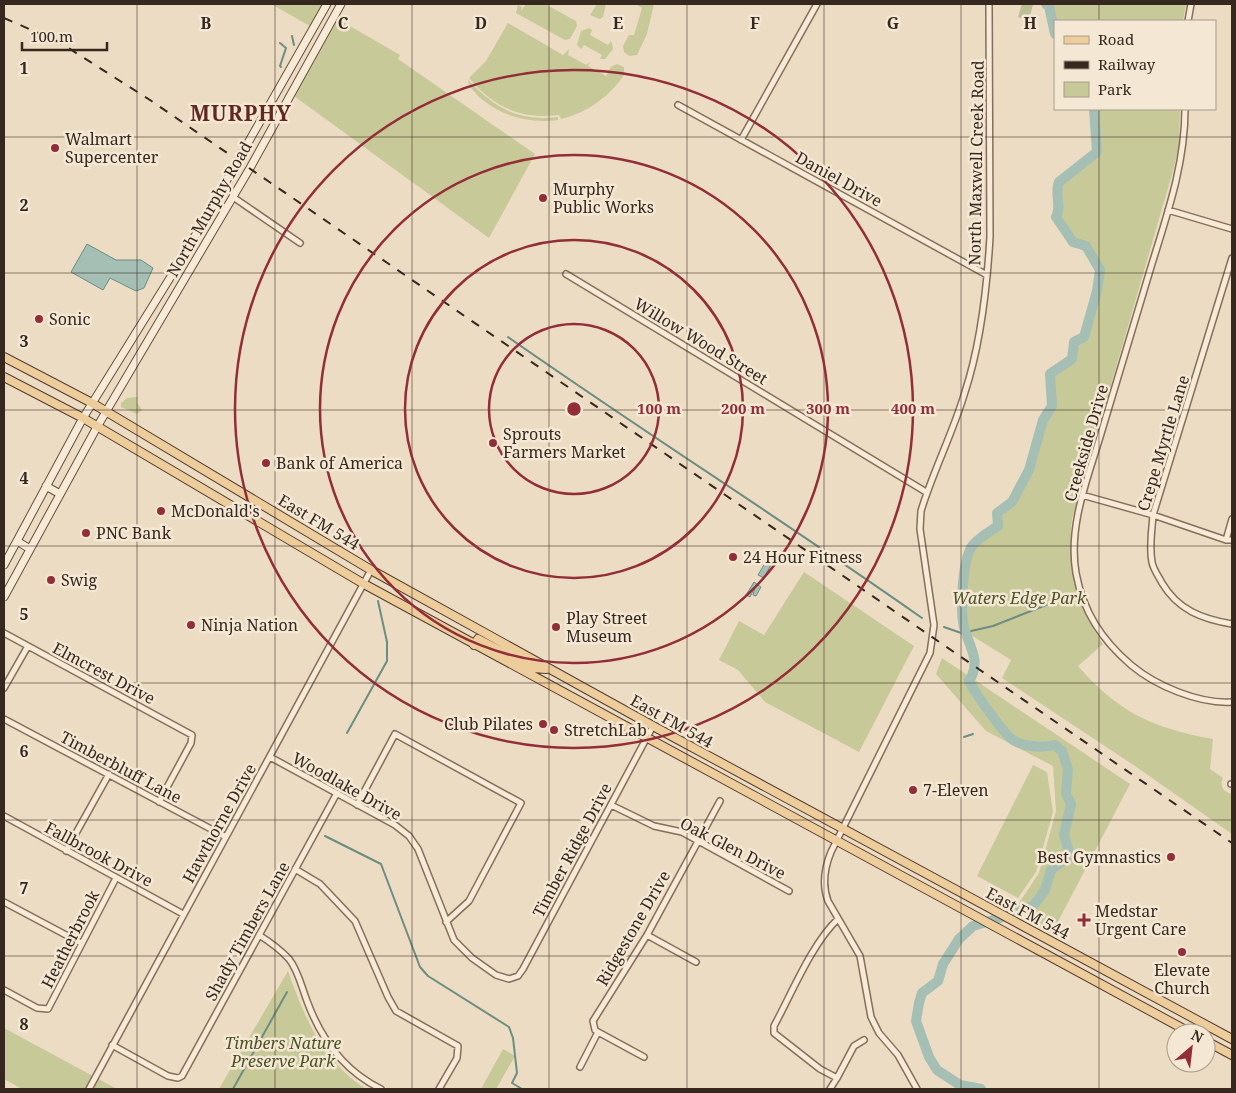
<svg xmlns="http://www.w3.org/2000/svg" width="1236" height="1093" viewBox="0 0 1236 1093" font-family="'Noto Serif',serif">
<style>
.green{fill:#c8c998}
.cemetery{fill:#bdbf97}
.water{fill:#a5bfb5;stroke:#6d8d82}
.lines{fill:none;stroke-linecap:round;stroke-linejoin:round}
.stream{stroke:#6d8d82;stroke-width:2}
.river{stroke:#a5bfb5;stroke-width:10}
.minor-casing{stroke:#856e5b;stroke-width:8}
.secondary-casing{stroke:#674f3e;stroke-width:9}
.primary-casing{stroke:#533d2f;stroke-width:10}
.minor{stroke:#f7ead6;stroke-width:5}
.secondary{stroke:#f7ead6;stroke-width:7}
.primary{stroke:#eecd9d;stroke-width:8}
.rail{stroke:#36281e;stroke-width:2;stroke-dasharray:9 9;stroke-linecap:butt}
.grid{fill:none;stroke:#36281e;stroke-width:1;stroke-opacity:0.55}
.ring{fill:none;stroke:#922e37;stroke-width:2.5}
.poi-dot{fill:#922e37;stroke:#f4e7d3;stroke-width:2}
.labels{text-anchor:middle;stroke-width:5;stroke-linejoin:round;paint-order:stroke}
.poi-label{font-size:16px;fill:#36281e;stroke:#f4e7d3;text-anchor:start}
.street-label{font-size:16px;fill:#36281e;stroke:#f4e7d3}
.park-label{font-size:16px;font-style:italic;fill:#4a5226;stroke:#f4e7d3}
.district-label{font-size:21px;font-weight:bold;letter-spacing:1px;fill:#612820;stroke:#f4e7d3}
.grid-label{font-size:16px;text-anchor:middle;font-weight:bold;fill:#36281e;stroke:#f4e7d3;stroke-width:5;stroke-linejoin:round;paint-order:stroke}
.centre{fill:#922e37;stroke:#f4e7d3;stroke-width:2.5}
.ring-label{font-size:15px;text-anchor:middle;font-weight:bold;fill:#922e37;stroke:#f4e7d3;stroke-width:5;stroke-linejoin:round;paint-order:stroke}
</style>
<rect width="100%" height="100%" fill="#ecdcc3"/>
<!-- green -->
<path class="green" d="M271,4H323L310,26Z
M526,4H545L576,21L577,26L570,39L565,40L516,13L518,5L522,7L521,11Z
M597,4H606L603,17L600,19L590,15Z
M654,4L647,34L637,55L629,56L624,52L623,46L629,35H634L642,8L637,5Z
M1046,4H1186L1183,21H1055V34L1049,6Z
M338,19L400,55L398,59L535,154L489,238L294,96Z
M508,23L563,55L569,49L568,55L586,65L590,62L588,66L606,76L611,67L617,64L624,67V75C609,97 587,113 561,119L559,115C522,120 493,107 469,78L486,61Z
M589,28L592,30L590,35L608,45L611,41L612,43L613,49L605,59H600L602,55L584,45L581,49L577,45L581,31Z
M468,80C495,107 516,122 558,117V120C529,124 500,116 478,96C474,91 468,86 468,80Z
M1094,109H1180L1179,146L1173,171L1072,519C1067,565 1076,605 1103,644L1078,666C1119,713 1153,728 1213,739L1210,769L1223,778C1219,786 1224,792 1232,794V834L1135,766L1002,678L1011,660L966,632L964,626C963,605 960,562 973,545C979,537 989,532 998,526L997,513L1012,502L1029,470L1043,420L1052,406L1050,374L1072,358L1074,342L1084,337L1097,291L1100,271L1086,246L1073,242L1056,217C1062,206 1054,193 1059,182L1096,152Z
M138,397L137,402L142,410L137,414L121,407V403L127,398Z
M804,572L914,646L859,752L765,702L738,670L719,660L739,621L764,635Z
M942,658L1130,784L1052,933L1013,912L1039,873L1056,811L1053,766L986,731L936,674Z
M1033,765L1047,772L1053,812L1036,872L1018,898L977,876Z
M288,971C305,1019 322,1060 366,1089H219Z
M4,1028L117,1089H22L4,1079Z
M503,1049L515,1056L496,1089H481Z"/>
<!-- cemetery -->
<path class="cemetery" d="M1022,4H1033L1029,21L1018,17Z"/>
<!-- water -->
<path class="water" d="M87,244L116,260H141L153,268L144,288L136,291L110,278L103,290L71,272Z
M768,558L773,561L764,578L758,575Z
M754,582L761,587L756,596L753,595L755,587L750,597L746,595Z"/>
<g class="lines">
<!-- stream -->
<path class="stream" d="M292,36L294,45
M280,43L286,48L280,66L281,67
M508,337C645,433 786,522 922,618
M944,627L967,635L971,631L993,626L1064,598
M347,733L387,661V642L378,601
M964,737L973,734
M325,836L381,864L420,967L428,976L509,1027L513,1038L517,1073L512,1083L522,1089
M233,1089L287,992"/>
<!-- river -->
<path class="river" d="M1046,4L1049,6L1055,34
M981,1089L960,1085L937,1070L929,1057L916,1021L919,1003L922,993L938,981L943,964L959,939L973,926L1020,912L1034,905L1045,890L1051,870L1070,856L1064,834L1071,804L1066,794L1068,769L1062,751L1055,745C1043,748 1024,747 1013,740C1003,733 975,693 969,681C982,661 969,647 964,627C960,610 962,558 973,545C980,537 989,532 998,526L997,513L1012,502L1029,470L1043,420L1052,406L1050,374L1072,359L1074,342L1084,337L1097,291L1100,270L1086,246L1073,242L1056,217C1062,206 1054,193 1059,182L1097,152L1094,109"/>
<!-- minor casing -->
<g class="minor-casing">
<path id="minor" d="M1188,21L1191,4
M678,105L987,275
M1185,109C1185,164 1167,215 1151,267C1134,324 1117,380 1100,437C1087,480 1068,527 1076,573C1083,612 1102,640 1131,665C1156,686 1199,704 1232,702
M741,140L817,4
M233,197L300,243
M1168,210L1232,229
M1232,258L1153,515C1152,530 1149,547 1152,562C1153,569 1159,577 1162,583C1178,610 1202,619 1232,624
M566,274L926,492
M1082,495L1153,515L1226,540H1232
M1226,540L1232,519
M4,633L192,735L191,743L159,802
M4,688L28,646
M4,719L226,837
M270,757L395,825L409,836L418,849L454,940L472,958L496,975L509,979L518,976L523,969L653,726
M1231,784H1232
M357,805L395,734L521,803L469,901L446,922
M611,805L654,826L682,832L789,891
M4,816L183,914
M66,851L109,774
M295,869L320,884L355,921L388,997L396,1011L458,1046L457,1058L439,1089
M4,902L81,943
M838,919C812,943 791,995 774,1026V1033L820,1069L837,1078L854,1046L864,1040
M259,935C270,942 280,949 289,959C298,970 302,988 307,1001C321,1039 344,1071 381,1089
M647,935L696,962
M4,990L37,1008L48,1009L116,878
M112,1045L168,1076L178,1078L182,1076L337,793
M644,1057L598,1032L595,1030L593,1021L647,935L720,801
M580,1067L598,1032
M89,1089L371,570
M830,1089L837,1078
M917,1089L898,1055L879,1033L871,1017L860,956L828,901C822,885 824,869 831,852L930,653L934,625L920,529L921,511C933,471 953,433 965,392C981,343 987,288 990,237L989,4"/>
</g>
<!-- secondary casing -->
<g class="secondary-casing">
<path id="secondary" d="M46,486L60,494
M17,541L30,549
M4,565L83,418L183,257L327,4
M4,597L97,427L250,168L341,4"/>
</g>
<!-- primary casing -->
<g class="primary-casing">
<path id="primary" d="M4,357L92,403L371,570L653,726L1232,1039
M4,377L83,418L364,584L1191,1033
M474,645L478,639L533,668L546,669
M1206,1041L1232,1055"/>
</g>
<!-- minor -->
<use href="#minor" class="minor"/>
<!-- secondary -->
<use href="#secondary" class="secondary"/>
<!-- primary -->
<use href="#primary" class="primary"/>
<!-- rail -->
<path class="rail" d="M4,18L59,42L150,100L1232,843"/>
</g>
<!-- grid -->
<path class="grid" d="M137,4V1089M275,4V1089M412,4V1089M549,4V1089M687,4V1089M824,4V1089M961,4V1089M1099,4V21M1099,109V1089M4,137H1232M4,273H1232M4,410H1232M4,546H1232M4,683H1232M4,820H1232M4,956H1232"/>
<!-- distance rings -->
<g class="ring">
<circle cx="574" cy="409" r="85"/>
<circle cx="574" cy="409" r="169"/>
<circle cx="574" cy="409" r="254"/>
<circle cx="574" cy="409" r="339"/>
</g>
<!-- markers -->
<g class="poi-dot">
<circle cx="55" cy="148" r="5"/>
<circle cx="543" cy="198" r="5"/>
<circle cx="39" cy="319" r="5"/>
<circle cx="493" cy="443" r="5"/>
<circle cx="266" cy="463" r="5"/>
<circle cx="161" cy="511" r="5"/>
<circle cx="86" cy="533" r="5"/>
<circle cx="733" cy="557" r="5"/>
<circle cx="51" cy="580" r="5"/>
<circle cx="191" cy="625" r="5"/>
<circle cx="556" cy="627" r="5"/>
<circle cx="543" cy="724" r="5"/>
<circle cx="554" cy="730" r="5"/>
<circle cx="913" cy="790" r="5"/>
<circle cx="1171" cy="857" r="5"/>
<path d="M1081.5 912.5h5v5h5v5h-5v5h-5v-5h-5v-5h5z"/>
<circle cx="1182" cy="952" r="5"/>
</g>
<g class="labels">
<!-- poi labels -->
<g class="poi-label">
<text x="65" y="145">Walmart<tspan x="65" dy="18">Supercenter</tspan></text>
<text x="553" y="195">Murphy<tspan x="553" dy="18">Public Works</tspan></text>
<text x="49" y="325">Sonic</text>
<text x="503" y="440">Sprouts<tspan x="503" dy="18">Farmers Market</tspan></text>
<text x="276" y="469">Bank of America</text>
<text x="171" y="517">McDonald's</text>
<text x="96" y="539">PNC Bank</text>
<text x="743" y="563">24 Hour Fitness</text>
<text x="61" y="586">Swig</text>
<text x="566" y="624">Play Street<tspan x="566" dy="18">Museum</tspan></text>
<text x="201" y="631">Ninja Nation</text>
<text x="533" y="730" text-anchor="end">Club Pilates</text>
<text x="564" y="736">StretchLab</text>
<text x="923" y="796">7-Eleven</text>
<text x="1161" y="863" text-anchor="end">Best Gymnastics</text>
<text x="1095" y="917">Medstar<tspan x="1095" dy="18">Urgent Care</tspan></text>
<text x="1182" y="976" text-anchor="middle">Elevate<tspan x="1182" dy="18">Church</tspan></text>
</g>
<!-- street labels -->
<g class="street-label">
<text transform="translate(976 163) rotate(-89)" y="6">North Maxwell Creek Road</text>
<text transform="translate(839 179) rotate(29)" y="6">Daniel Drive</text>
<text transform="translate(209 209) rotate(-60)" y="6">North Murphy Road</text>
<text transform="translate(701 341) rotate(31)" y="6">Willow Wood Street</text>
<text transform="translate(1086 443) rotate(-74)" y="6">Creekside Drive</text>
<text transform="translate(1163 443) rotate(-73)" y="6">Crepe Myrtle Lane</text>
<text transform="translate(319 522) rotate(31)" y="6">East FM 544</text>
<text transform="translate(104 673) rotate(28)" y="6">Elmcrest Drive</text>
<text transform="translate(672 721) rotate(29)" y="6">East FM 544</text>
<text transform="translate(121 767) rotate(28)" y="6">Timberbluff Lane</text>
<text transform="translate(347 786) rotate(29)" y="6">Woodlake Drive</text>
<text transform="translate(219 823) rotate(-61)" y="6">Hawthorne Drive</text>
<text transform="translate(733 848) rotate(27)" y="6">Oak Glen Drive</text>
<text transform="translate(572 850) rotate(-62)" y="6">Timber Ridge Drive</text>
<text transform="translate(99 854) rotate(28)" y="6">Fallbrook Drive</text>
<text transform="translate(1028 913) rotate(28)" y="6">East FM 544</text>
<text transform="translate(633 928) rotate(-60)" y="6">Ridgestone Drive</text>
<text transform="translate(247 931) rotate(-61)" y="6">Shady Timbers Lane</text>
<text transform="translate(70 939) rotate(-63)" y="6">Heatherbrook</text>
</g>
<!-- park labels -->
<g class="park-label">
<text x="1019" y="604">Waters Edge Park</text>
<text x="283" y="1049">Timbers Nature<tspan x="283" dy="18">Preserve Park</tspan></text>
</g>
<!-- district labels -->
<g class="district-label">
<text x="241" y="121">MURPHY</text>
</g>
</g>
<g class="grid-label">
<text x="206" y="29">B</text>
<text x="343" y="29">C</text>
<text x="481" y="29">D</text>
<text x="618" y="29">E</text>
<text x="755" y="29">F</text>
<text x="893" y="29">G</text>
<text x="1030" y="29">H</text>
<text x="24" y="74">1</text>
<text x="24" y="211">2</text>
<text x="24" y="347">3</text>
<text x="24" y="484">4</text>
<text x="24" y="620">5</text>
<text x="24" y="757">6</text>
<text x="24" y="894">7</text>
<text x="24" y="1030">8</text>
</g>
<circle cx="574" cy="409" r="8" class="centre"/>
<g class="ring-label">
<text x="659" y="414">100 m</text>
<text x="743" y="414">200 m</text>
<text x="828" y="414">300 m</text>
<text x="913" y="414">400 m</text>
</g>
<!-- border -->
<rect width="1236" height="1093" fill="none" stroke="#36281e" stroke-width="10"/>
<!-- legend -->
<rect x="1054" y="20" width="162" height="90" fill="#f4e7d3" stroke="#a89b8b"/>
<rect x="1064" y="36" width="25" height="8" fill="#eecd9d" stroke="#a89b8b"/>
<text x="1098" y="45" font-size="15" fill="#36281e">Road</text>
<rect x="1064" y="61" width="25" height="8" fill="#36281e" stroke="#a89b8b"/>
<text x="1098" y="70" font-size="15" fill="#36281e">Railway</text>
<rect x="1064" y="82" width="25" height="15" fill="#c8c998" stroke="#a89b8b"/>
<text x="1098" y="95" font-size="15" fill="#36281e">Park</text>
<!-- north arrow -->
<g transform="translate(1191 1048) rotate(28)"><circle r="24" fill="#f4e7d3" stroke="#a89b8b"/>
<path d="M0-4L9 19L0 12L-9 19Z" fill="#922e37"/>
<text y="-8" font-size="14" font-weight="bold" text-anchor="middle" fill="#36281e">N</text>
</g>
<!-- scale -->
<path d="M22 42v8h85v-8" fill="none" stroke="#36281e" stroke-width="2.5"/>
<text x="30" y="42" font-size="15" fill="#36281e" stroke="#f4e7d3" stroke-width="4" paint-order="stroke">100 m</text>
</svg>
